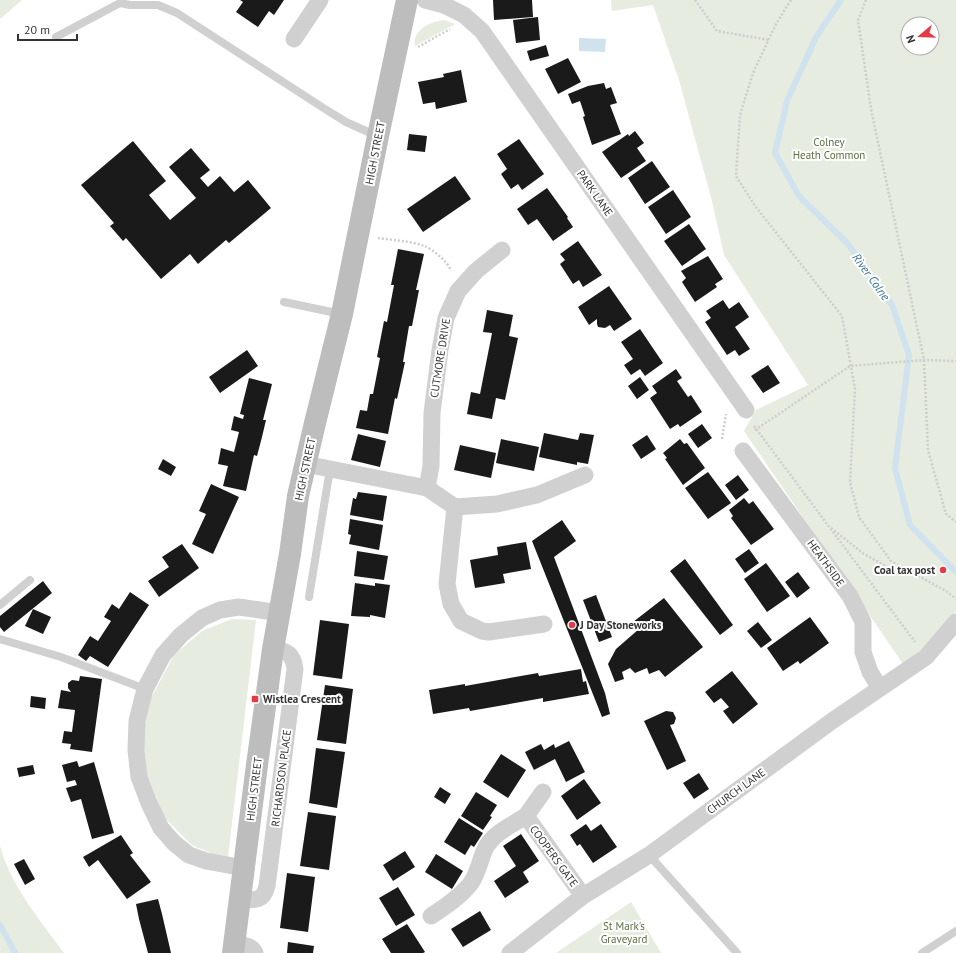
<svg xmlns="http://www.w3.org/2000/svg" width="956" height="953" viewBox="0 0 956 953" font-family="'PT Sans',sans-serif">
<style>
.green{fill:#e6ecdf;fill-rule:evenodd}
.water{fill:#cfe2ee}
.lines{fill:none;stroke-linecap:round;stroke-linejoin:round}
.stream{stroke:#cfe2ee;stroke-width:6}
.building{fill:#1a1a1a}
.path{stroke:#cdcdcd;stroke-width:2.5;stroke-dasharray:2 2;stroke-linecap:butt}
.lane{stroke:#d0d0d0;stroke-width:8}
.street{stroke:#d0d0d0;stroke-width:17}
.secondary{stroke:#bdbdbd;stroke-width:22}
.poi-dot{fill:#e63946;stroke:#fff;stroke-width:1.5}
.labels{text-anchor:middle;stroke-width:4;stroke-linejoin:round;paint-order:stroke}
.park-label{font-size:11px;fill:#56703f;stroke:#fff}
.street-label{font-size:11px;fill:#333;stroke:#fff}
.poi-label{font-size:11px;font-weight:bold;fill:#333;stroke:#fff;text-anchor:start}
.water-label{font-size:12px;font-style:italic;fill:#3f7597;stroke:#fff}
</style>
<rect width="100%" height="100%" fill="#fff"/>
<!-- green -->
<path class="green" d="M0,0H22L0,19Z
M611,0H956V611L927,645L903,664L744,431L756,410L808,385L724,255L712,201L679,80L653,5L612,11ZM908,24H932V48H908Z
M444,20L455,24L415,46C412,30 430,22 444,20Z
M232,619L256,620L228,857L215,855L192,845L164,817L147,774L143,734L151,698L174,655L202,631Z
M0,846C11,886 40,920 64,953H0Z
M631,902L661,953H556Z"/>
<!-- water -->
<path class="water" d="M579,38L606,39L605,52L579,51Z"/>
<g class="lines">
<!-- stream -->
<path class="stream" d="M841,0L816,37L787,101L775,153L799,196L848,244L892,305L909,355L895,468L910,525L956,572
M0,925L15,953"/>
</g>
<!-- building -->
<path class="building" d="M240,0H284L274,15L269,11L258,27L236,12L243,2Z
M493,0H532L533,17L494,20Z
M538,17L540,40L516,43L513,20Z
M546,45L549,56L530,61L527,51Z
M568,58L581,82L558,94L545,69Z
M461,70L467,102L436,109L435,102L423,104L418,82L444,77L443,74Z
M604,83L606,89L611,87L617,103L610,105L621,134L592,145L583,117L585,116L580,101L572,104L568,94L588,86Z
M635,131L644,143L637,148L646,161L621,178L602,152L628,134L629,136Z
M409,134L427,136L425,152L407,150Z
M519,139L544,174L522,190L518,184L511,189L501,174L507,169L497,154Z
M133,141L166,181L149,195L170,220L196,198L169,167L191,148L210,170L200,178L208,187L220,176L234,192L248,180L271,208L229,243L226,240L198,264L190,254L161,279L126,238L123,241L110,226L114,223L81,185Z
M652,161L670,187L645,204L628,178Z
M455,176L471,199L423,232L407,209Z
M547,188L568,217L567,218L573,227L553,241L537,219L528,225L517,209Z
M673,190L691,217L666,234L648,207Z
M689,224L706,249L682,266L664,241Z
M578,241L602,275L583,287L579,280L573,284L560,264L565,260L560,254Z
M398,249L424,254L416,290H419L412,326H409L403,362H405L397,399L395,398L388,434L356,428L360,410L367,411L370,394H373L380,358L377,357L384,321L387,322L394,285H391Z
M708,256L723,279L715,284L717,287L695,302L682,282L686,278L681,271Z
M609,286L632,319L614,331L610,325L605,328L598,327L597,324V319L589,325L578,307Z
M723,300L729,309L739,302L749,317L735,327L750,349L739,356L735,350L727,355L705,322L711,318L706,311Z
M487,310L513,315L509,336L518,338L505,400L496,398L492,419L467,414L471,392L480,394L492,333L483,332Z
M640,329L663,363L645,376L640,369L631,375L624,365L633,359L621,342Z
M247,350L258,366L220,393L209,377Z
M768,365L780,383L763,393L751,376Z
M676,369L682,378L677,381L688,397L691,395L702,412L680,427L678,424L670,429L650,398L657,393L652,386Z
M640,377L649,390L637,399L628,386Z
M249,378L272,384L263,420H266L262,437L257,456L254,455L246,491L223,486L228,466L218,464L221,448L234,452L239,432L231,430L234,416L243,419L244,415L240,414Z
M702,424L712,438L698,448L688,434Z
M544,433L578,440L580,433L594,435L588,464L577,462V465L539,457Z
M358,434L386,441L380,467L351,460Z
M647,435L656,449L641,459L632,445Z
M501,439L539,447L534,471L496,463Z
M680,439L684,444L687,443L705,468L683,485L665,459L667,458L663,453Z
M460,445L496,453L491,478L454,470Z
M163,459L176,467L171,476L158,469Z
M708,472L731,503L708,519L685,488Z
M738,475L749,490L736,500L725,485Z
M211,484L239,497L213,554L192,544L206,514L199,511Z
M358,492L387,496L383,521L350,515L353,498L356,499Z
M744,498L749,504L753,501L774,529L751,545L731,518L733,516L729,510Z
M350,519L383,525L379,550L349,544L351,535L348,534Z
M562,520L576,541L554,557L605,693L610,714L602,717L532,541Z
M526,542L531,569L503,574L505,583L475,588L470,560L498,555L497,547Z
M182,544L199,568L159,597L148,581L169,567L162,557Z
M749,549L759,563L745,573L735,559Z
M357,551L388,556L384,580L354,576Z
M685,559L733,625L720,635L670,571Z
M766,563L790,596L767,612L744,579Z
M798,572L810,588L797,598L785,582Z
M43,581L52,593L4,632L0,627V616Z
M355,583L375,586V583L390,585L385,618L370,615V617L351,616Z
M130,592L149,605L108,667L90,656L86,661L78,655L90,636L98,641L111,621L104,617L112,604L119,609Z
M596,595L612,637L599,642L583,600Z
M664,598L703,647L665,677L659,670L649,674L647,668L635,673L630,668L622,672L624,679L615,682L608,664L616,649L639,629L633,622Z
M33,609L51,617L43,634L25,626Z
M810,617L829,643L800,664L798,661L783,671L767,648Z
M320,620L349,624L342,679L313,675Z
M758,622L772,640L761,648L747,631Z
M581,669L583,682L586,681L589,694L543,702V698L470,711L469,708L433,714L429,690L465,684V686L538,673L539,676Z
M732,671L758,704L733,724L723,711L729,707L721,698L714,703L705,692Z
M80,676L102,679L92,752L70,749L71,744L62,743L64,731L72,732L75,710L58,708L61,690L71,692L68,688V683L72,680L79,681Z
M325,685L353,689L346,744L317,740Z
M31,696L46,698L45,709L30,707Z
M666,711L673,712L676,718L674,724L670,725L686,761L667,770L644,721Z
M569,741L585,772L566,782L555,759L534,770L525,752L541,744L544,750L554,744L555,748Z
M316,748L345,752L337,808L309,803Z
M501,754L526,770L508,798L483,782Z
M77,761L79,767L94,762L114,833L92,839L81,799L71,802L66,788L77,785L75,780L67,782L62,765Z
M33,765L35,774L19,777L17,768Z
M699,773L709,789L694,799L683,783Z
M584,779L601,803L577,820L561,796Z
M440,787L451,794L445,804L434,797Z
M476,792L497,805L490,816L492,817L483,830L461,816Z
M308,812L336,816L329,870L300,866Z
M459,818L483,833L474,847L471,845L465,855L444,842Z
M586,824L591,831L601,824L617,847L593,863L580,844L577,846L570,835Z
M521,834L539,861L523,872L529,882L505,898L494,881L516,866L503,846Z
M121,835L133,853L130,855L151,882L127,899L98,860L89,867L83,857Z
M405,851L415,867L393,881L383,865Z
M436,854L463,871L452,889L425,872Z
M24,859L35,879L25,885L14,864Z
M287,873L315,877L308,932L280,928Z
M398,887L415,915L396,926L379,898Z
M158,899L162,914L171,953H148L139,919L136,904Z
M480,911L491,930L463,947L451,929Z
M407,924L425,952L423,953H391L382,939Z
M288,942L314,946L313,953H287Z"/>
<g class="lines">
<!-- path -->
<path class="path" d="M695,0L717,31L769,40
M791,0L776,24L753,73L740,115L736,176L755,206L842,316L855,389L850,482L859,517L891,561L946,591L956,599
M866,0L858,20L871,109L924,360L928,450L946,514L956,522
M418,47L450,29
M378,238C392,240 411,241 424,246C434,250 448,262 451,271
M754,426L915,642
M755,430L850,366L924,360L956,361
M722,439L726,414
M831,528L864,554L891,569L911,573"/>
<!-- lane -->
<path class="lane" d="M56,37L120,3L130,5H158L177,13L325,109L346,122L377,136
M284,302L341,314
M309,597L330,469
M0,605L30,580
M0,639L61,657L145,689
M649,855L737,953
M922,953L956,931"/>
<!-- street -->
<path class="street" d="M425,0L444,5L464,15L482,31L746,410
M294,39L320,0
M743,451L850,596L863,622V652L870,672L880,688
M305,464L427,488L455,507L497,504L537,495L585,475
M427,488L431,466L432,413L440,350L446,318L458,291L476,271L502,250
M455,507L447,584L451,604L461,621L482,631L489,632L544,624
M526,816L543,792
M244,868L206,861L189,855L174,843L161,828L149,803L139,777L136,750L137,721L145,689L163,655L181,635L202,618L220,610L239,607L280,613
M240,899C255,900 263,902 267,886L295,669C293,654 288,651 273,649
M431,916C445,907 460,897 471,883C478,873 480,860 485,849C493,833 512,825 526,816L583,896
M234,944C242,945 251,945 255,953
M510,953L583,896L649,855L832,721L926,657L956,622"/>
<!-- secondary -->
<path class="secondary" d="M233,953L257,765L273,649L290,554L298,496L315,423L342,314L378,136L407,0"/>
</g>
<!-- markers -->
<g class="poi-dot">
<circle cx="943" cy="570" r="4"/>
<circle cx="572" cy="625" r="4"/>
<rect x="251" y="695" width="8" height="8" rx="2"/>
</g>
<g class="labels">
<!-- park labels -->
<g class="park-label">
<text x="829" y="146">Colney<tspan x="829" dy="13">Heath Common</tspan></text>
<text x="624" y="930">St Mark's<tspan x="624" dy="13">Graveyard</tspan></text>
</g>
<!-- street labels -->
<g class="street-label">
<text transform="translate(375 153) rotate(-79)" y="4">HIGH STREET</text>
<text transform="translate(595 193) rotate(55)" y="4">PARK LANE</text>
<text transform="translate(440 358) rotate(-81)" y="4">CUTMORE DRIVE</text>
<text transform="translate(305 469) rotate(-78)" y="4">HIGH STREET</text>
<text transform="translate(826 563) rotate(54)" y="4">HEATHSIDE</text>
<text transform="translate(281 778) rotate(-83)" y="4">RICHARDSON PLACE</text>
<text transform="translate(254 789) rotate(-83)" y="4">HIGH STREET</text>
<text transform="translate(736 791) rotate(-36)" y="4">CHURCH LANE</text>
<text transform="translate(554 856) rotate(54)" y="4">COOPERS GATE</text>
</g>
<!-- poi labels -->
<g class="poi-label">
<text x="935" y="574" text-anchor="end">Coal tax post</text>
<text x="580" y="629">J Day Stoneworks</text>
<text x="263" y="703">Wistlea Crescent</text>
</g>
<!-- water labels -->
<g class="water-label">
<text transform="translate(871 277) rotate(54)" y="4">River Colne</text>
</g>
</g>
<!-- north arrow -->
<g transform="translate(920 36) rotate(251)"><circle r="19" fill="#ffffff" stroke="#adadad"/>
<path d="M0-3L7 15L0 10L-7 15Z" fill="#e63946"/>
<text y="-6" font-size="11" font-weight="bold" text-anchor="middle" fill="#333333">N</text>
</g>
<!-- scale -->
<path d="M18 34v6h59v-6" fill="none" stroke="#333333" stroke-width="2"/>
<text x="24" y="34" font-size="12" fill="#333333" stroke="#ffffff" stroke-width="3" paint-order="stroke">20 m</text>
</svg>
